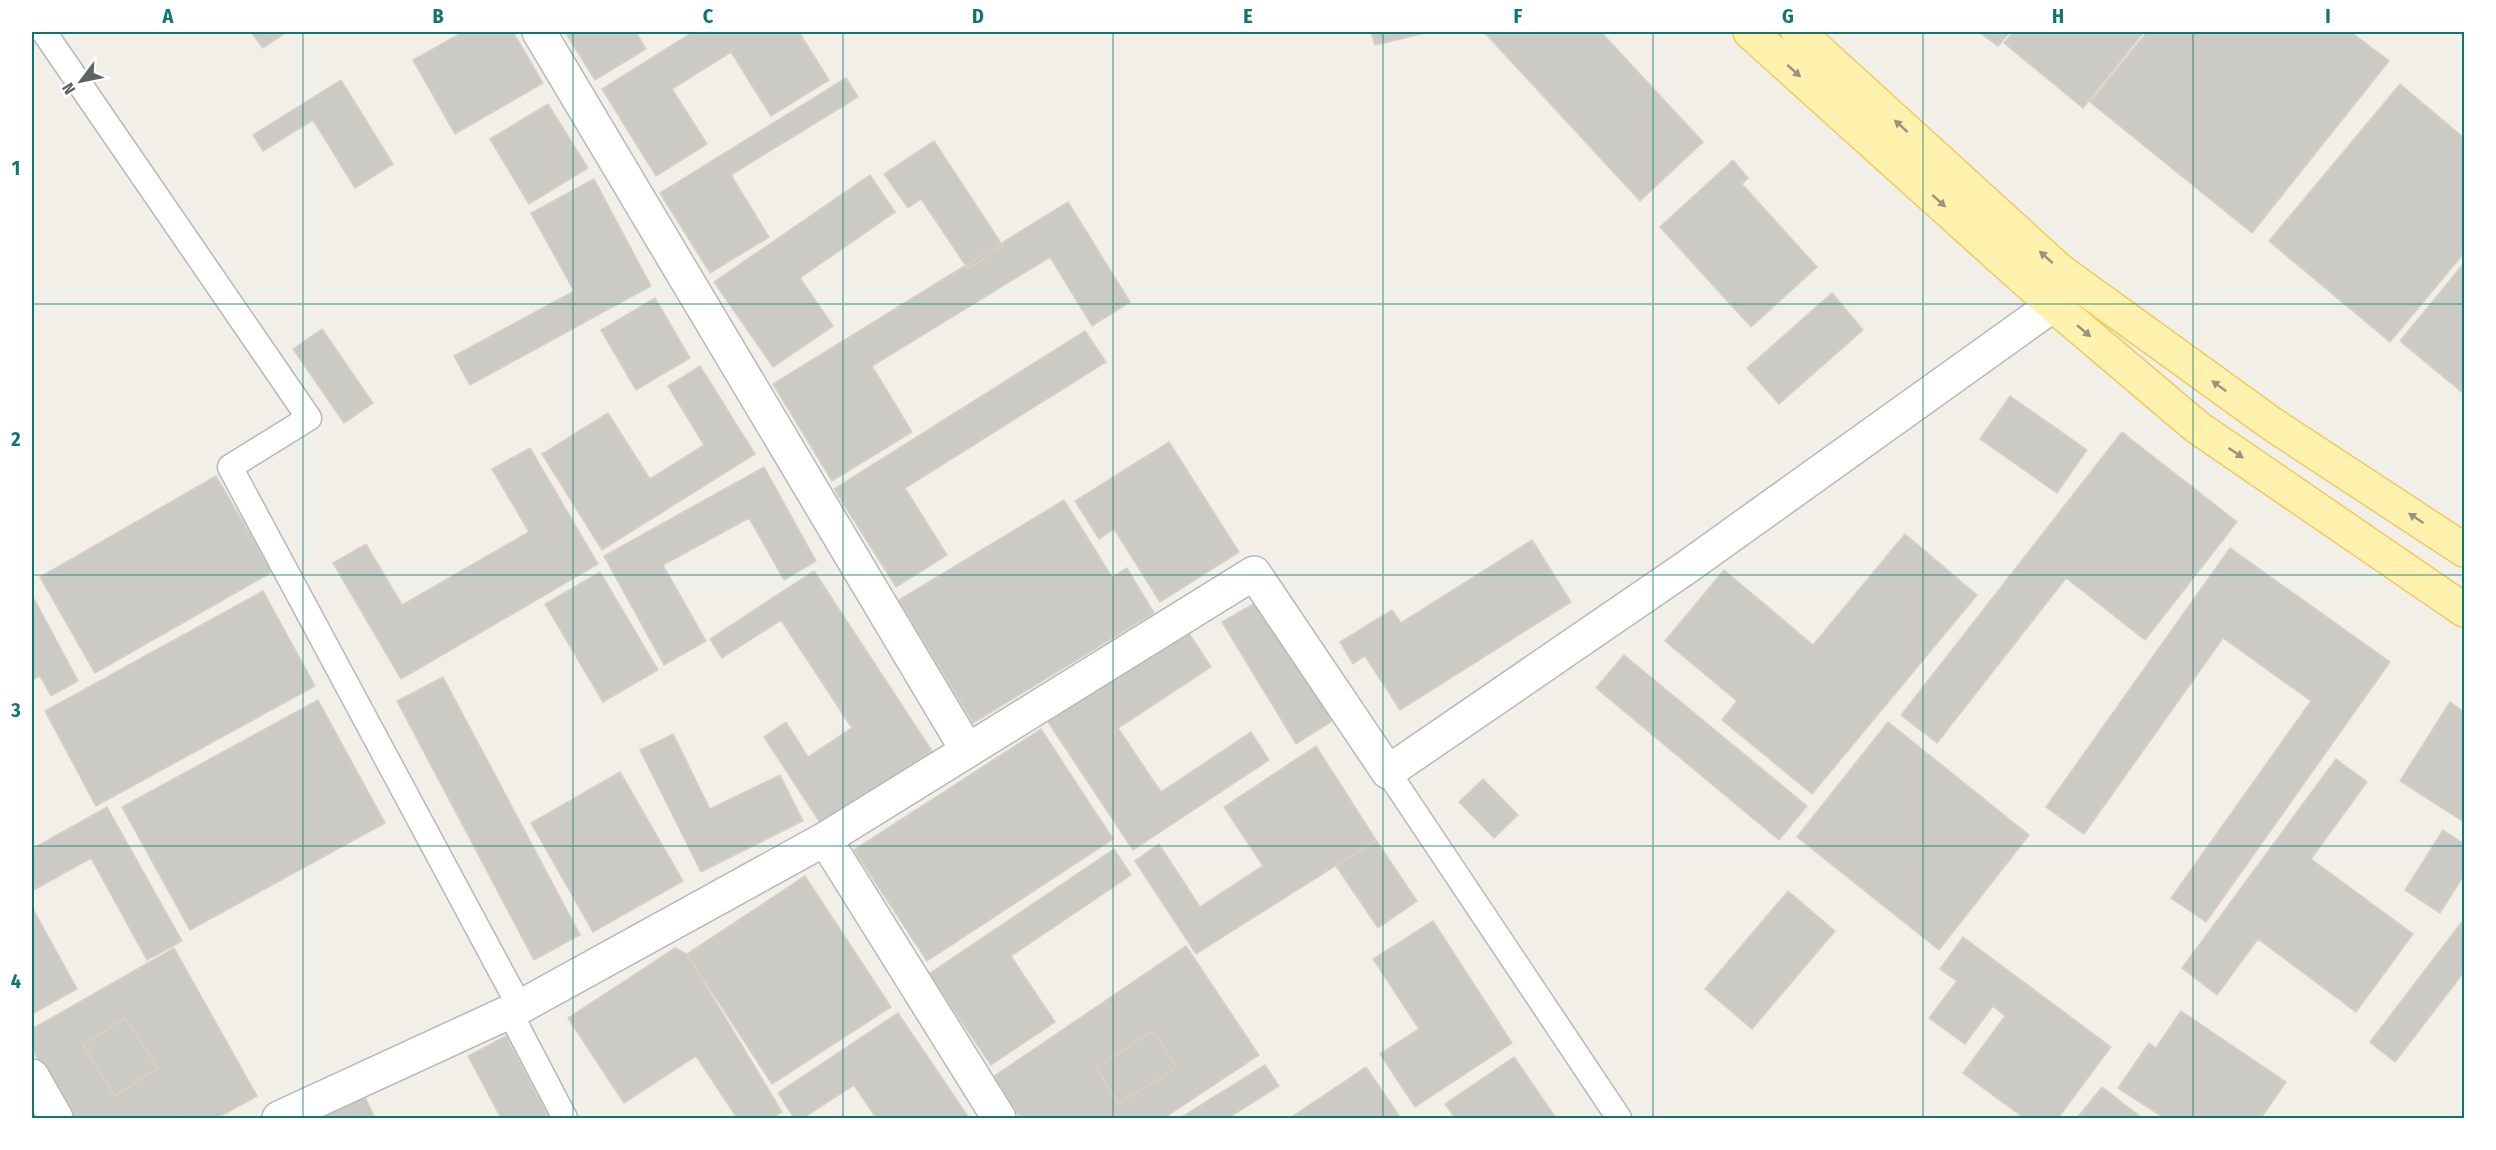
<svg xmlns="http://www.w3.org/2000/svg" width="2496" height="1150" viewBox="0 0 2496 1150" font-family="'Fira Sans Condensed',sans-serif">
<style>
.building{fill:#cccac5;stroke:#d6d1c6;stroke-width:1.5}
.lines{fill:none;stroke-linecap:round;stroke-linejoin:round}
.service-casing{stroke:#b5b8bc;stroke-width:27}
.minor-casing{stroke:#b5b8bc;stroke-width:36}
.primary-casing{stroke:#f2c960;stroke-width:36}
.service{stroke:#fff;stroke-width:24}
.minor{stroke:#fff;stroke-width:33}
.primary{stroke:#fff2af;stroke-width:33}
.oneway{fill:#979581}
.grid{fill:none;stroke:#0f766e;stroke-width:1.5;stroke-opacity:0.55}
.neatline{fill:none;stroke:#0f766e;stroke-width:2}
.grid-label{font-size:20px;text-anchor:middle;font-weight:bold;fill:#0f766e}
</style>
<rect width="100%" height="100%" fill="#f1efe8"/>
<!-- building -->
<path class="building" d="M251,32H287L263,48Z
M463,32H513L543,83L455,134L413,60Z
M565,32H636L646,49L595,80Z
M693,32H799L829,80L771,116L731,52L672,89L707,144L656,176L602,89Z
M1371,32H1429L1375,45Z
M1484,32H1601L1703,142L1640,201Z
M1979,32H2010L1998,46Z
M2013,32H2144L2083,108L2004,43Z
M2147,32H2351L2389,61L2252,233L2090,102Z
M846,78L858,97L731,175L769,237L710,273L660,193Z
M341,80L393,164L355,188L313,120L263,151L253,135Z
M2400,84L2464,138V253L2390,342L2269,241Z
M548,104L588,168L529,204L490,139Z
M934,141L1003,246L968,269L921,199L908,208L884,174Z
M1733,160L1748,178L1742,184L1817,267L1751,327L1660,227Z
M870,175L895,212L800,278L833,326L773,367L714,282Z
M594,179L651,286L470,385L454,356L574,291L531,213Z
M1068,202L1130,302L1092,326L1050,257L872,366L912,432L832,481L773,384Z
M2464,263V394L2400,341Z
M1832,293L1863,330L1779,404L1747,368Z
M655,298L690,358L636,390L601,330Z
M322,329L373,403L344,423L293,349Z
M1085,331L1106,362L905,488L947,555L896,587L834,489Z
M700,366L755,454L602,550L542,454L608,413L650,479L704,445L668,386Z
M2010,396L2087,450L2057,493L1980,439Z
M2122,432L2237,522L2145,640L2066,578L1937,743L1901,715Z
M1169,442L1239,552L1160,602L1114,529L1099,539L1075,501Z
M530,448L598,564L401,679L333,563L366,544L402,605L529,532L492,469Z
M764,467L816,561L784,580L749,518L663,565L706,641L664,665L604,556Z
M216,476L272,572L95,673L40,577Z
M1064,500L1112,577L1127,568L1154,613L973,723L899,600Z
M1905,534L1977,595L1812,794L1722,720L1737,701L1665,641L1724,570L1813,645Z
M1532,540L1571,602L1400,710L1365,656L1353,664L1340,642L1392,610L1401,623Z
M2230,548L2390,662L2206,922L2171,898L2311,701L2223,638L2084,834L2046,807Z
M814,571L932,751L821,824L764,737L786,722L808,757L852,728L781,620L722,658L710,639Z
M600,572L658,670L603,702L545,604Z
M263,591L315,686L96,806L45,711Z
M32,595L78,681L51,696L40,676L32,680Z
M1260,600L1332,721L1296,744L1222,622Z
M1185,627L1211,667L1118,728L1161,792L1251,732L1269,760L1133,850L1046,719Z
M1624,655L1807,806L1779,840L1596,688Z
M443,677L580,935L534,960L397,701Z
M318,700L385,823L190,930L122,807Z
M2450,702L2464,712V822L2400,781Z
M1888,722L2029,835L1939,950L1797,837Z
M1041,729L1113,839L927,961L854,850Z
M673,734L710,809L780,775L803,821L701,872L640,750Z
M1316,746L1376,840L1196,954L1135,861L1159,844L1200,907L1263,866L1224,807Z
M2336,759L2367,782L2311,859L2413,934L2356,1012L2258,939L2217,995L2182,968Z
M620,772L683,881L593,932L531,823Z
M1483,779L1518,815L1494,838L1459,802Z
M107,807L182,941L147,960L91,858L32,891V849Z
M2443,830L2464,844V875L2440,913L2405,890Z
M1376,840L1417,901L1378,928L1336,866Z
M1114,849L1131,875L1011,956L1055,1022L991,1065L929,974Z
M805,876L891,1007L772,1084L687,954Z
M1788,891L1835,931L1752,1029L1705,989Z
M32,907L77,989L32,1014Z
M2464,919V972L2395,1062L2370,1042Z
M1433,921L1512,1043L1415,1107L1380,1054L1419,1029L1373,959Z
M1963,937L2111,1047L2058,1118H2024L1963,1073L2005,1016L1993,1006L1965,1044L1929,1018L1957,981L1940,969Z
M1186,946L1259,1055L1164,1118H1021L993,1077Z
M174,948L257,1096L217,1118H186L184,1115L177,1118H70L32,1049V1029Z
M675,948L687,954L782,1112L772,1118H737L696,1056L624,1103L568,1018Z
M2181,1011L2286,1082L2261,1118H2164L2118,1088L2149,1043L2156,1048Z
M898,1013L969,1118H876L854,1085L803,1118H794L778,1093Z
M125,1018L158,1068L115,1096L83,1045Z
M1153,1031L1177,1067L1119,1104L1096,1068Z
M506,1036L549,1118H501L468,1056Z
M1514,1057L1556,1118H1455L1445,1104Z
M1265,1065L1279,1086L1228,1118H1180Z
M1366,1067L1400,1117L1295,1118L1293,1116Z
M2102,1087L2142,1118H2077Z
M363,1093L375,1118H314Z"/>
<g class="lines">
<!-- service casing -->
<g class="service-casing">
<path id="service" d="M44,32L309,418L230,467L520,1007
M1388,772L1619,1118
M509,1011L565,1118"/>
</g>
<!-- minor casing -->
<g class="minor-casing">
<path id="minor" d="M539,32L967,750
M825,839L999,1118
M32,1076L56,1118
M279,1118L520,1007L825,839L1254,573L1388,772L1687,567L2053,305"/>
</g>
<!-- primary casing -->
<g class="primary-casing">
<path id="primary" d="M1750,32L2053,305L2197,427L2464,610
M1798,32L2059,270L2272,424L2464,550"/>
</g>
<!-- service -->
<use href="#service" class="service"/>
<!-- minor -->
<use href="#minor" class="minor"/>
<!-- primary -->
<use href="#primary" class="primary"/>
</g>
<!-- one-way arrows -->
<defs><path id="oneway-solid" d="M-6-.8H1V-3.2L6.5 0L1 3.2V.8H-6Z" transform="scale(1.5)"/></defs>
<g class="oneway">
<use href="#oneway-solid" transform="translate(1794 71) rotate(42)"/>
<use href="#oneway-solid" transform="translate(1901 126) rotate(-138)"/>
<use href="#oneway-solid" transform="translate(1939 201) rotate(42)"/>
<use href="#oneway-solid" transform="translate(2046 257) rotate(-138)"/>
<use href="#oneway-solid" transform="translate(2084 331) rotate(40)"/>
<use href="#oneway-solid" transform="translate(2219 386) rotate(-144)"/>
<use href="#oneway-solid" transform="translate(2236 453) rotate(34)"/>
<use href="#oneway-solid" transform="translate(2416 518) rotate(-147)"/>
</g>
<!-- grid -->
<path class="grid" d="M303,32V1118M573,32V1118M843,32V1118M1113,32V1118M1383,32V1118M1653,32V1118M1923,32V1118M2193,32V1118M32,304H2464M32,575H2464M32,846H2464"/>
<!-- border -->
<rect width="2496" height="1150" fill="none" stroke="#ffffff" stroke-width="66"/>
<!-- north arrow -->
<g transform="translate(81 81) rotate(238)" stroke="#ffffff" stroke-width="4.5" paint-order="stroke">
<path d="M0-4.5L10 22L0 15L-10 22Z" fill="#5f6368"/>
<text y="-9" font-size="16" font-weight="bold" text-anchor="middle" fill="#5f6368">N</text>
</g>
<rect x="33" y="33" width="2430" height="1084" class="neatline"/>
<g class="grid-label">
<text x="168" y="23">A</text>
<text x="438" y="23">B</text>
<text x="708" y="23">C</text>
<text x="978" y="23">D</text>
<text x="1248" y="23">E</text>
<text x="1518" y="23">F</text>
<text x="1788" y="23">G</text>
<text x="2058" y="23">H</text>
<text x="2328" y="23">I</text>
<text x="16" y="175">1</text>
<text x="16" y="446">2</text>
<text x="16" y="717">3</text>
<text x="16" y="988">4</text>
</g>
</svg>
